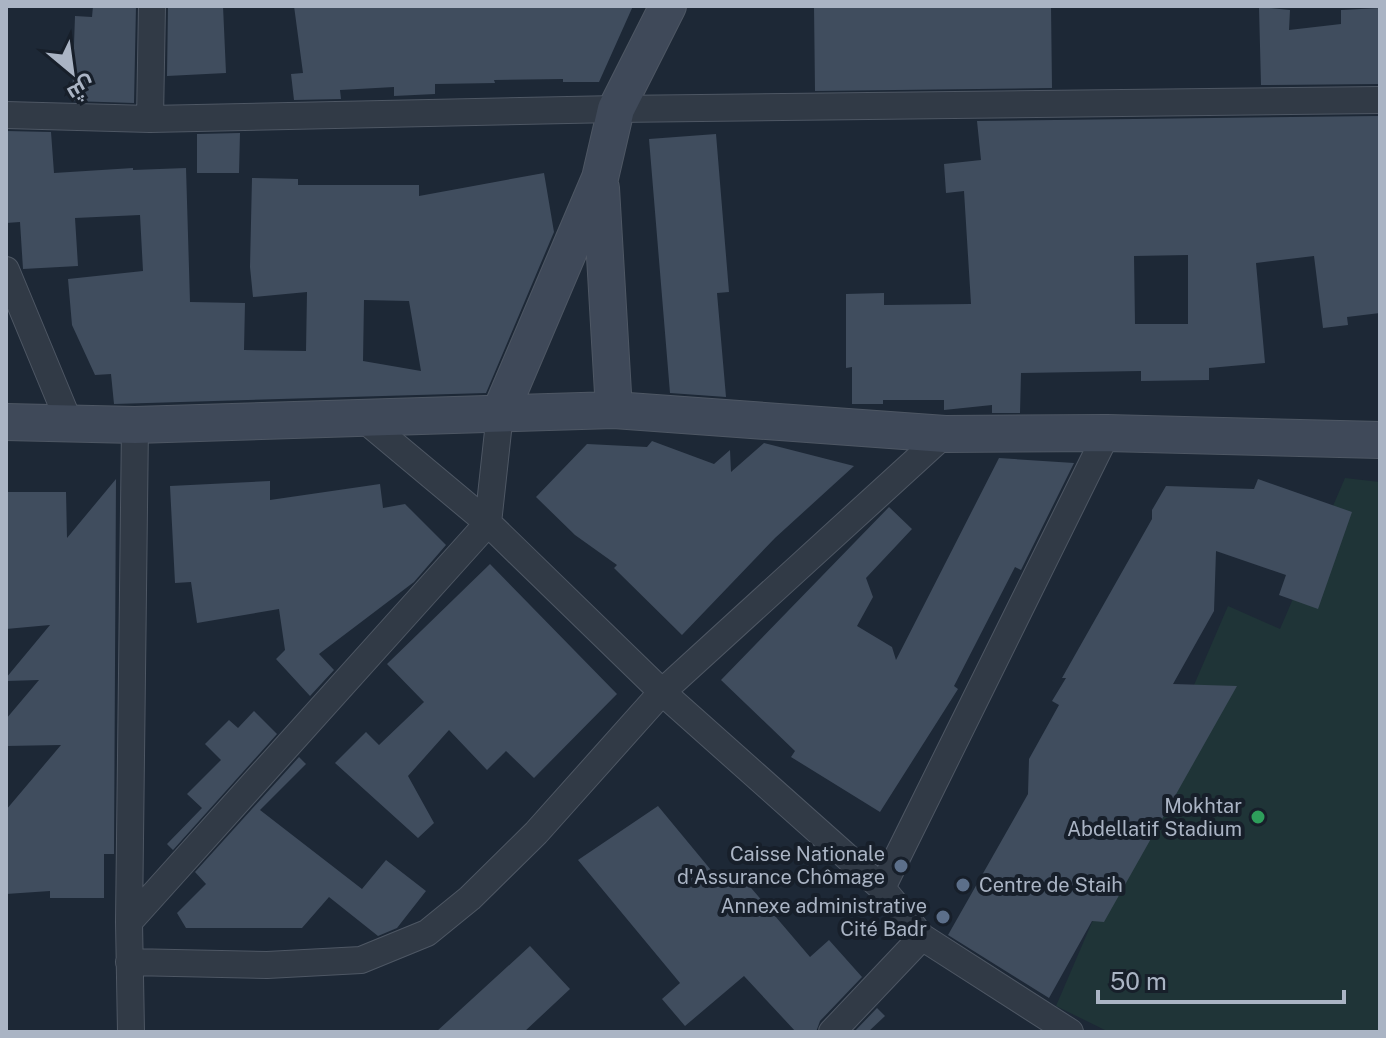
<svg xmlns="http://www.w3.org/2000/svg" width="1386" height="1038" viewBox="0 0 1386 1038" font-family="'Public Sans',Cairo,sans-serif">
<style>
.green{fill:#1f3437}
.building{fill:#404d5e;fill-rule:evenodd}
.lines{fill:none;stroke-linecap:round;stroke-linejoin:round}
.street-casing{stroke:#4e5764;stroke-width:28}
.secondary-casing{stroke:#4e5764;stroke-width:38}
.street{stroke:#313a46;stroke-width:26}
.secondary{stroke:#3f4959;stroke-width:36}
.leisure-dot{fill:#2e9e5b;stroke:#171f2a;stroke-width:3}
.service-dot{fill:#5c6f8a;stroke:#171f2a;stroke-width:3}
.labels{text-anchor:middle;stroke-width:8;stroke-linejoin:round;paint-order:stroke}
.poi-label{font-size:20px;fill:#aab4c4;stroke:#171f2a;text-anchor:end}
</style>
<rect width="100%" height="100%" fill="#1d2836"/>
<!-- green -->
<path class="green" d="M1345,478L1380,482V1032H1109L1056,1006L1228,606L1280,629Z"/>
<!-- building -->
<path class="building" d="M93,6H136L134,103L72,101L75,16L92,17Z
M168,6H223L226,73L167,76Z
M294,6H633L599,82H563V79L494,80L495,83L435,84V94L394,96V87L340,90L341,99L294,100L291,74L303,73Z
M814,6H1051L1052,88L815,91Z
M1259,7L1290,10L1289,30L1341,24V10L1380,8V84L1261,85Z
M1378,116L1380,137V313L1347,317L1348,325L1323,328L1314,256L1256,263L1265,363L1209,368V380L1141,381V371L1021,373L1020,413H992V405L944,410V400H883V404H852V367L846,368V294L884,293V305L971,304L964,191L946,193L944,164L981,160L977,121ZM1188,255V324H1135L1134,256Z
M6,131L51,132L54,173L133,168V170L186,168L190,302L245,303L244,350L306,351L307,292L253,297L250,267L252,178L298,179V185H419V196L544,173L554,232L486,393L114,404L111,374L95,375L72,325L68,279L143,271L140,215L75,218L78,266L23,269L20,222L6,223ZM364,300L409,301L421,371L363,361Z
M240,133L239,173H197V134Z
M716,134L729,292L717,293L726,397L670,393L649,139Z
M652,441L714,464L730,450L731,472L764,443L854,466L775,538L682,635L614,568L617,565L575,535L536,497L587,444L647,447Z
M999,458L1074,463L1021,570L1015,567L954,686L958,689L880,812L791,757L795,751L721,680L889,507L912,529L866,578L873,597L857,626L892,647L896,660Z
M116,479L114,854H104V898H50V891L6,894V810L61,745L6,746V719L39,680L6,681V678L50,625L6,629V492H66L67,538Z
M1258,479L1352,512L1318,609L1279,595L1286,575L1216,551L1214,611L1173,684L1237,686L1104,922L1092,921L1049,998L948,935L1028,794L1029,759L1059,705L1052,701L1066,678H1062L1152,519V510L1166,486L1254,489Z
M270,481V500L380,484L383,508L405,504L446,545L414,582L319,654L334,670L310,696L276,659L285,650L279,609L197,623L191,582L175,583L170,486Z
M490,564L617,694L534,778L506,751L487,770L449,730L408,776L434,823L418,838L335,763L366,732L379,745L424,702L387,664Z
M254,711L277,734L173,850L167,844L202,808L187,794L221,760L205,744L229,720L238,728Z
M299,757L306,764L260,810L362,889L386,860L426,891L397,928L378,936L329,897L302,928H186L177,913L206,884L195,872Z
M658,806L725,887L740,875L810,957L829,940L862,977L820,1021L816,1032H796L744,976L685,1026L662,999L680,983L578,860Z
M530,946L570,989L524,1032H436Z
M877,1008L885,1016L868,1032H854Z"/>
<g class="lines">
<!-- street casing -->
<g class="street-casing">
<path id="street" d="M6,115L150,119L616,109L1380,100
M150,119L152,6
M6,270L69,422
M360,416L488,523L662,692L882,888L922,937L1070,1032
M882,888L1107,433
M129,922L488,523L500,413
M129,962L267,965L361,960L427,933L470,898L536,833L662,692L945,434
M131,1032L129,922L135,425
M832,1032L922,937"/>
</g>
<!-- secondary casing -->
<g class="secondary-casing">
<path id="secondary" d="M601,188L614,410
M500,413L600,178L616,109L668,6
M6,422L135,425L614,410L945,434L1107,433L1380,440"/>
</g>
<!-- street -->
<use href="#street" class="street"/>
<!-- secondary -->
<use href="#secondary" class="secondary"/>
</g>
<!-- markers -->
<circle class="leisure-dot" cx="1258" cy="817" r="8"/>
<g class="service-dot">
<circle cx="901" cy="866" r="8"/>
<circle cx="963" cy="885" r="8"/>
<circle cx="943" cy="917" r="8"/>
</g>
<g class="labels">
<!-- poi labels -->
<g class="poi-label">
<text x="1242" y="813">Mokhtar<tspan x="1242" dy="23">Abdellatif Stadium</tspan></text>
<text x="885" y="861">Caisse Nationale<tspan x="885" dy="23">d'Assurance Chômage</tspan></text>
<text x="979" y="892" text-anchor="start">Centre de Staih</text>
<text x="927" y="913">Annexe administrative<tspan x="927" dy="23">Cité Badr</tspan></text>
</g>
</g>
<!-- border -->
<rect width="1386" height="1038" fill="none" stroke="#aab4c4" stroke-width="16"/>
<!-- north arrow -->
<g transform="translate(72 72) rotate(151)" stroke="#171f2a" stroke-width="6" paint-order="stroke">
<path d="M0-6L14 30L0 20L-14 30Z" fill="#aab4c4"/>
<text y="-12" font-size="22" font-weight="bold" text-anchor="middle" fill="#aab4c4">ش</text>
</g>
<!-- scale -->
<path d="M1098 990v12h246v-12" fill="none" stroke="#aab4c4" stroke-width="4"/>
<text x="1110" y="990" font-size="24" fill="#aab4c4" stroke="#171f2a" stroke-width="6" paint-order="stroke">50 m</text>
</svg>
